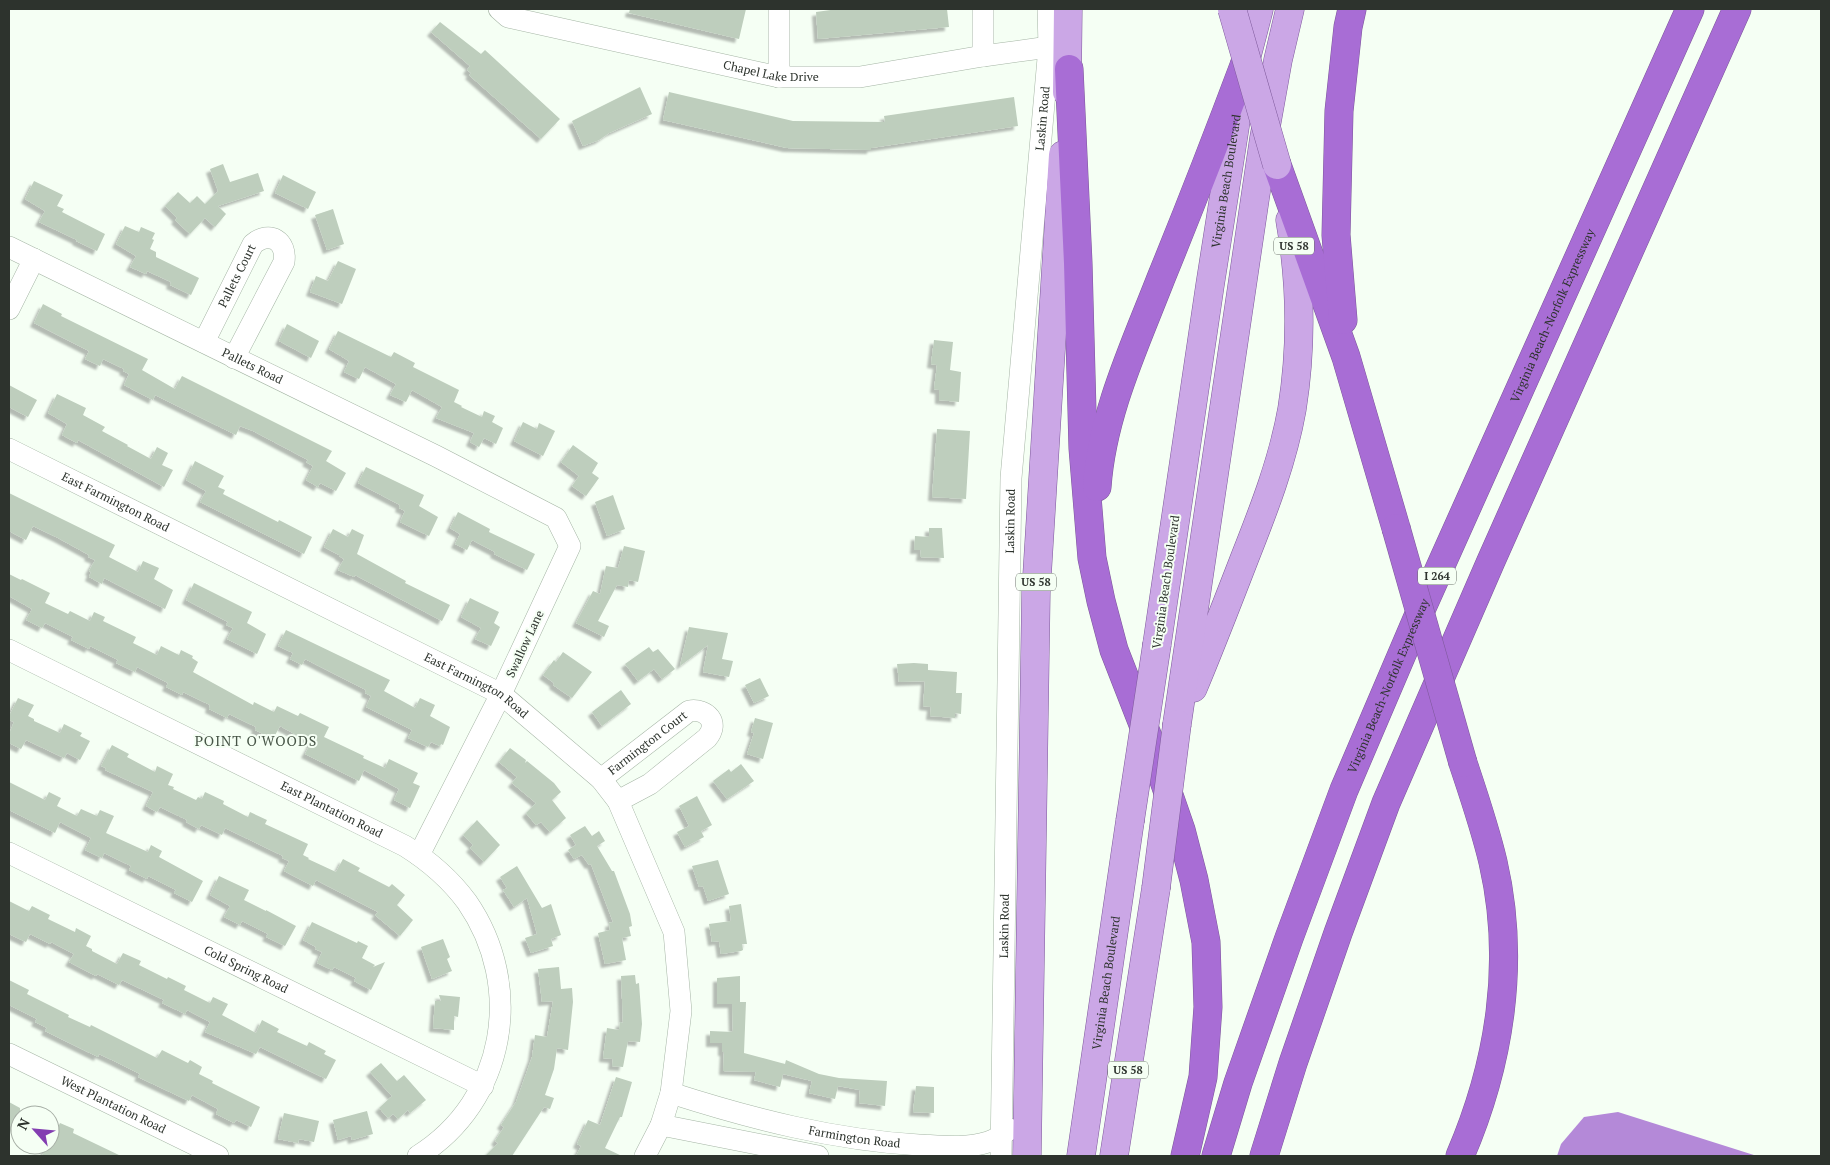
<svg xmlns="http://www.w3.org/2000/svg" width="1830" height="1165" viewBox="0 0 1830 1165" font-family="'PT Serif',serif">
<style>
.water{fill:#b489d8}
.building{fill:#becebd;filter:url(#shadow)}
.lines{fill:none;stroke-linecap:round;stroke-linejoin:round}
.minor-casing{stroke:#a5b5a5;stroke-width:22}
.major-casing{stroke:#7d599a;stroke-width:29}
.highway-casing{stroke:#7d599a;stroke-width:29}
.minor{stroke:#fff;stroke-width:21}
.major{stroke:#cba7e6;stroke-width:28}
.highway{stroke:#a86dd5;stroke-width:28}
.major-bridge-casing{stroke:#7d599a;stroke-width:29;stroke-linecap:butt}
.highway-bridge-casing{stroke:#7d599a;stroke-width:29;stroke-linecap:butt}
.major-bridge{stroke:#cba7e6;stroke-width:28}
.highway-bridge{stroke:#a86dd5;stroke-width:28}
.labels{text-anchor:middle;stroke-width:4;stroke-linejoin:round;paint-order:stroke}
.shield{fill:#f5fff4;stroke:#697069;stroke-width:1}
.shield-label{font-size:11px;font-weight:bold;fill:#2d332d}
.street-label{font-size:12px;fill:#2d332d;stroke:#f5fff4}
.neighbourhood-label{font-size:14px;letter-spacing:1px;fill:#475547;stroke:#f5fff4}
</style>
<defs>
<filter id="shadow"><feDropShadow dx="-4" dy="4" stdDeviation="1" flood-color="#0004"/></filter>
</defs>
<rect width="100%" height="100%" fill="#f5fff4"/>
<!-- water -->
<path class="water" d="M1618,1112L1757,1156H1557L1561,1144L1584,1117Z"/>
<!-- building -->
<path class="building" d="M630,9H746L739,39L629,13Z
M838,9H947L949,27L818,39L816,12Z
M440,22L481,54L485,50L560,119L541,139L469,75L471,73L467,70L470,66L431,32Z
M640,87L652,114L609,133L599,140L583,146L572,121Z
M669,92L793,121L885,122L884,116L1014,97L1018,126L871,148V150L787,148L663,120Z
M223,164L230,182L258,173L264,191L218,206L226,214L215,227L205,218L190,234L175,220L177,218L165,206L178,192L190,203L197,196L205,204L218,191L210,169Z
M283,175L316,192L308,209L275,193Z
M34,181L63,195L57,206L64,209L62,212L105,234L97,251L76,241L77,240L39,222L45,211L25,199Z
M333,209L344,244L327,250L315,215Z
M125,226L139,232L141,227L155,233L152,239L154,240L150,249L156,252V257L199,278L191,295L170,285L171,282L147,271L146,274L130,267L136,256L116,244Z
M338,261L356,269L342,304L310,292L316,276L328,281Z
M43,304L62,314L61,316L148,359L142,370L175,389L182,376L332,451L326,461L346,473L336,491L320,483L318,487L306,480L313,466L306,462L308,460L253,431L240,426L236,435L155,395L153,400L124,385L129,374L123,371L124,369L103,359L100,366L85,359L89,351L34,323Z
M287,324L319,341L311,358L279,341Z
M338,331L391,357L394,352L415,363L413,367L459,390L454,402L462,406L461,407L482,417L484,411L495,416L492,422L503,428L496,444L484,438L479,447L470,442L474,433L436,418L442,407L412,390L406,402L390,395L396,384L365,367L359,379L344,372L349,361L329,349Z
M934,340L953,342L950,370L961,372L959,402L939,400V390L934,389L937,365L931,364Z
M9,385L37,400L28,417L9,407Z
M57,394L86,408L83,415L105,427L102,431L128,445L127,446L151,459L157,447L168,453L162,465L173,470L164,487L78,440L77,443L62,435L67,424L48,413Z
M523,422L537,429L539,423L555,431L543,456L514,441Z
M937,429L970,431L966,499L932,497Z
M573,445L598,463L592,473L599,478L586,496L572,486L579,476L561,462Z
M195,461L224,476L218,487L225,490L223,494L278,522L279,520L312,537L304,554L200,502L206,491L186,480Z
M366,467L424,495L419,506L438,517L429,536L400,522L405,511L399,508L400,505L358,483Z
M9,493L115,545L109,557L138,572L143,561L159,568L154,579L173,590L165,609L104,578L102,584L89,577L91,572L89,571L95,560L88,557L89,555L58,538L33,526L26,540L9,531Z
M613,495L625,529L607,536L595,502Z
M458,512L490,529L489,532L535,554L527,570L494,554L495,552L472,540L467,550L455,544L460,534L450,528Z
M929,528H942L944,558L920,557L921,550H914L915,536L929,537Z
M333,529L348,537L352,529L364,535L357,554L406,581L405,583L450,605L442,621L355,575L354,577L338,570L344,559L339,556V555L324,547Z
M624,546L645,551L638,582L629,580L628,587L617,585L598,621L609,626L604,637L576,623L593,591L600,594L606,566L618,568Z
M9,574L21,580L22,579L50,593L45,603L68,614L70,611L90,621L94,612L105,617L103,621L136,637L133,643L157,655L161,646L179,655L181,650L193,656L192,658L198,662L193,672L253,705L254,702L274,712L277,706L298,716L300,713L329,727L324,737L364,756L363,758L385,768L389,759L418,773L413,783L420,786L410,808L394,800L399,789L364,770L359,781L305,754L311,743L280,726L273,739L255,730L256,727L229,714L227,718L209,709L210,705L183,692L182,695L166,687L168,683L137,667L135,672L116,663L118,660L90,646L89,649L71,640L73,637L45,623L42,628L26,620L32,609L9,596Z
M194,583L252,612L247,623L266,634L257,654L227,639L233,628L226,625L228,622L186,600Z
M470,598L499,612L494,623L500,627L491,646L475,639L481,628L461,617Z
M689,627L728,633L722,659L733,661L729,677L703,672L708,645L680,666Z
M286,630L390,680L384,691L415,708L420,698L435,705L430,716L450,727L443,745L441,744L440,746L431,742L428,747L408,738L412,730L366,707L371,696L365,693L366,690L305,659L302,665L290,659L293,653L278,646Z
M649,647L653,652L658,649L675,669L662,679L654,669L638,681L625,664Z
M563,652L592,672L572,698L553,685L554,683L543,675L554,660L556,662Z
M914,663L928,664V670L957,672L956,693H962L961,714L955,713V718L930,716L931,707L923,706L925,681L899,682L897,664Z
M760,678L769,696L754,703L745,685Z
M621,690L631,704L602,726L592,712Z
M18,698L34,705L28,716L34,719V721L60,733L64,724L82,733L80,736L90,741L80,760L67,753L64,758L26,740L21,749L9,743V734L14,722L9,720V716Z
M755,718L773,723L763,759L747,754L754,733L751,732Z
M112,745L129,754L127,757L155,772L157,766L173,774L168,785L174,787L173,789L196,800L198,797L202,799L205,792L224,801L223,804L248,817L250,812L267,820L265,824L308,844L303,855L309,858L308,859L336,872L343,859L360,868L358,871L389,887L392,884L405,895L397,905L413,920L400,936L375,915L378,912L316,880L313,886L284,871L289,861L282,858L283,856L225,828L222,835L201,825L199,829L186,822L187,820L160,807L157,812L146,806L153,792L105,770L106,768L101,766Z
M510,748L526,760L525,763L527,761L554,783L561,792L552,800L566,818L550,832L541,822L536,825L526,813L536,803L512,783L517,777L499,762Z
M741,764L754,781L727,799L713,781L729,769L731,772Z
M9,782L45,800L49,792L61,798L57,806L77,816L81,809L97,816L100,810L114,816L106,833L148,852L151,845L162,851L159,857L203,881L192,902L174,893L176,890L148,876L147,879L129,870L131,866L104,853L102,858L85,850L91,838L60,822L55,833L9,810Z
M697,796L712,825L701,831L704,837L685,847L677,832L689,826L679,806Z
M477,820L500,845L484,862L470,848L473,845L463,835Z
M585,826L592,836L599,831L605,841L597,846L612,871H614L630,914L632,926L629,927L631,936L622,938L626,960L605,964L598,933L610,930L609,923L613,922L591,864L589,865L582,855L574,859L568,850L576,845L570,835Z
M718,860L729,894L708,901L703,886L699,887L692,866Z
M517,866L542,908L551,904L561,935L551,939L553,946L531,953L525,938L537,934L527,898L514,907L503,890L507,888L500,877Z
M219,876L249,890L244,900L266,911V910L296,926L285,946L266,937L268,934L242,921L240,925L224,917L230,906L210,895Z
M9,901L29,911L32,906L50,915L48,919L75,932L76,928L91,936L86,946L92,949V951L117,964L123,953L141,961L139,965L167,979L168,977L186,986L184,990L210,1003L213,997L228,1004L222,1015L256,1033L262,1020L279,1029L277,1032L307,1046L309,1042L326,1051L324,1054L336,1060L326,1079L260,1047L256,1054L205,1032L210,1022L187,1010L185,1014L162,1003L164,1000L122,980L119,985L97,974L96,976L69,962L74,954L51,942L50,944L30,934L26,942L9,934Z
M741,904L747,944H742L743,950L741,951L721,954L719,941L712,942L709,924L731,921L729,906Z
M312,922L357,943L358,941L368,946L362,958L375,965L373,967L385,962L371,990L354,981L356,978L334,967L332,970L317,963L322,952L315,949L316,947L303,940Z
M443,939L450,957L447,959L452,971L432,979L421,947Z
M559,967L561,989L572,988L573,1002L568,1050L557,1048L554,1069L545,1095L554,1098L550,1109L544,1107L512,1156H485L498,1143L495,1141L504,1127L501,1125L516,1102L532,1057L535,1035L547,1037L553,1001L542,1002L538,969Z
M635,975L636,984L639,983L642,1024L640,1042L628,1041L623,1067L612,1066L613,1059L603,1058L607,1028L619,1030L620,1022L623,1023L621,976Z
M740,976V1002H746L744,1053L785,1064L786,1060L819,1074L839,1078L887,1081L885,1106L859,1103L860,1090L838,1086L835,1099L809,1093L812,1081L783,1074L780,1087L754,1080L756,1072L723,1071L724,1052H722V1043H710V1031L733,1032L732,1004H717V978Z
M9,980L29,990L27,994L69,1015L68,1017L90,1027L91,1025L157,1058L162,1050L188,1063L190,1060L202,1067L199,1074L213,1081L212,1083L260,1107L251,1127L236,1120L234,1123L216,1114L218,1109L192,1095L189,1101L138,1077L140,1074L114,1061L99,1054L98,1057L45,1031L47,1028L35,1022L37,1019L9,1005Z
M439,995L460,997L458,1017L454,1016V1030L433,1028L435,1001H441Z
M381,1063L397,1081L404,1075L426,1100L410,1113L408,1110L398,1119L393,1114L388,1118L379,1108L392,1096L370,1072Z
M616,1077L632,1082L622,1117H620L605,1148L622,1156H576L581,1146L577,1144L588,1120L600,1125Z
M916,1086L934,1087V1113L913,1112Z
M9,1102L20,1108V1131L9,1125Z
M367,1111L373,1134L352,1140L351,1136L338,1140L333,1120Z
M284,1113L319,1121L314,1142L299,1139L298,1143L278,1139Z
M60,1123L74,1129L73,1133L121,1156H42L47,1145H50V1126L57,1129Z"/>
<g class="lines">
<!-- minor casing -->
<g class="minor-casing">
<g id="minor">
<path id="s1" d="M499,9L508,17L779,77H860L983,56L1049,47"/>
<path d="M779,9V77"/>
<path d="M983,56V9"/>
<path id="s2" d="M9,247L436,456L556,518L570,546L501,694L419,855"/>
<path d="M9,309L34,259"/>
<path id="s3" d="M204,342L253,244C270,230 287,241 284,262L234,358"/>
<path id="s4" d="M9,449L501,694L601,779L618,801L674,932L681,1011L671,1093L661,1125L645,1156"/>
<path id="s5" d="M9,650L405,846C429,861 450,879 467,902C525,986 506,1101 418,1156"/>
<path id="s6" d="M601,779L689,711C707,708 720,723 707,738L650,784L618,801"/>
<path id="s7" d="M9,853L483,1086"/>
<path id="s8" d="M9,1054L218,1156"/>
<path id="s9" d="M671,1093C752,1119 834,1140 919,1145C941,1146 966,1149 988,1142C996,1140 1003,1134 1010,1129"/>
<path d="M661,1125L818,1156"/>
<path id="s10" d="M1001,1156L1011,478L1049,47L1048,9"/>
</g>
</g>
<!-- major casing -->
<g class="major-casing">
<g id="major">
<path d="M1067,92L1068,9"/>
<path id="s11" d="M1157,644L1210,285L1245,63L1259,9"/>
<path d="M1193,688C1211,645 1228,601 1245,557C1264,509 1283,460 1292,409C1302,346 1301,283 1290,220"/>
<path d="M1177,724L1264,138L1278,60L1290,9"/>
<path d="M1027,1156L1036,592L1063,155"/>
<path id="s12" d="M1081,1156L1130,821"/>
<path d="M1114,1156L1156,888"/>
</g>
</g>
<!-- highway casing -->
<g class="highway-casing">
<g id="highway">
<path d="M1069,69L1078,263L1083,448L1092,558L1101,601L1114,650L1155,755L1181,830L1194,880L1206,942L1208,1007L1203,1077L1185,1156"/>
<path d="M1277,165L1346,357L1396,528"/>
<path d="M1343,320L1336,235L1339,111L1348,27L1352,9"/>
<path d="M1097,487C1102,414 1135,345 1161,278C1190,207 1218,135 1245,63"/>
<path id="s13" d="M1216,1156L1238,1083L1289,938L1344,790L1420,612L1690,9"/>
<path d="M1264,1156L1293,1063L1338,933L1386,803L1491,561L1737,9"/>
<path d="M1460,1156C1500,1063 1516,962 1493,862C1485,828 1474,796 1463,763"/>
</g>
</g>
<!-- minor -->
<use href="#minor" class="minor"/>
<!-- major -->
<use href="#major" class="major"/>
<!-- highway -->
<use href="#highway" class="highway"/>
<!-- major-bridge casing -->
<g class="major-bridge-casing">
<path id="major-bridge" d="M1232,9L1277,165
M1130,821L1157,644
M1156,888L1177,724"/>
</g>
<!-- highway-bridge casing -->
<g class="highway-bridge-casing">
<path id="highway-bridge" d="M1396,528L1463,763"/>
</g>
<!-- major-bridge -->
<use href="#major-bridge" class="major-bridge"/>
<!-- highway-bridge -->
<use href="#highway-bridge" class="highway-bridge"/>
</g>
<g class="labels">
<!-- shield labels -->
<g class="shield">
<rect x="1274" y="237.5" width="40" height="17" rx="4"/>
<rect x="1418" y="567.5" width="38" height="17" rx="4"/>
<rect x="1016" y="573.5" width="40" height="17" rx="4"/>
<rect x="1108" y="1061.5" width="40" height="17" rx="4"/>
</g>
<g class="shield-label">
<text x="1294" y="250">US 58</text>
<text x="1437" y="580">I 264</text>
<text x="1036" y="586">US 58</text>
<text x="1128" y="1074">US 58</text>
</g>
<!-- street labels -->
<g class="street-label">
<text dy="4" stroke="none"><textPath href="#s1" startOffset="281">Chapel Lake Drive</textPath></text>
<text dy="4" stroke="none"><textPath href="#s10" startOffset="1039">Laskin Road</textPath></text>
<text dy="4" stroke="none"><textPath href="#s11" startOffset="468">Virginia Beach Boulevard</textPath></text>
<text dy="4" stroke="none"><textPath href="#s3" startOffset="74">Pallets Court</textPath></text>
<text dy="4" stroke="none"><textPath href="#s13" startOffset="906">Virginia Beach-Norfolk Expressway</textPath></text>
<text dy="4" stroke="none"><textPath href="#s2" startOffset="271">Pallets Road</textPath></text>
<text dy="4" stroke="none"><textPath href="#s4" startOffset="119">East Farmington Road</textPath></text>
<text dy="4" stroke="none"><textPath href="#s10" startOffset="635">Laskin Road</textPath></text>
<text transform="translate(1166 582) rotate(-82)" y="4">Virginia Beach Boulevard</text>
<text transform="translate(525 644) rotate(-65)" y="4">Swallow Lane</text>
<text dy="4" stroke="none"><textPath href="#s4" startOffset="524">East Farmington Road</textPath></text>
<text dy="4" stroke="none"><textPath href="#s13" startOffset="501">Virginia Beach-Norfolk Expressway</textPath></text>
<text dy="4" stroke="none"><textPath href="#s6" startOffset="59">Farmington Court</textPath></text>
<text dy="4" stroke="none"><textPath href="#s5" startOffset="360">East Plantation Road</textPath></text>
<text dy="4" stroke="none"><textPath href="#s10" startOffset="230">Laskin Road</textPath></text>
<text dy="4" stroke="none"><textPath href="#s7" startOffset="264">Cold Spring Road</textPath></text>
<text dy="4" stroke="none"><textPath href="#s12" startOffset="175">Virginia Beach Boulevard</textPath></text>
<text dy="4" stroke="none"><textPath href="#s8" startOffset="116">West Plantation Road</textPath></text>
<text dy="4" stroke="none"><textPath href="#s9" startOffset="189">Farmington Road</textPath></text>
</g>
<!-- neighbourhood labels -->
<g class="neighbourhood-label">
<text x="256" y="746">POINT O'WOODS</text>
</g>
</g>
<!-- border -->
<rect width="1830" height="1165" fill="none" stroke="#2d332d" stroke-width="20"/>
<!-- north arrow -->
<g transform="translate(35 1130) rotate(297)"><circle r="24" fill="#f5fff4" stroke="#a5ada4"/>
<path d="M0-4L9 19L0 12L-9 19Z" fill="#833eb1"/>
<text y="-8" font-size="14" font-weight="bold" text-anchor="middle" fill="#2d332d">N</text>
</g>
</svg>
